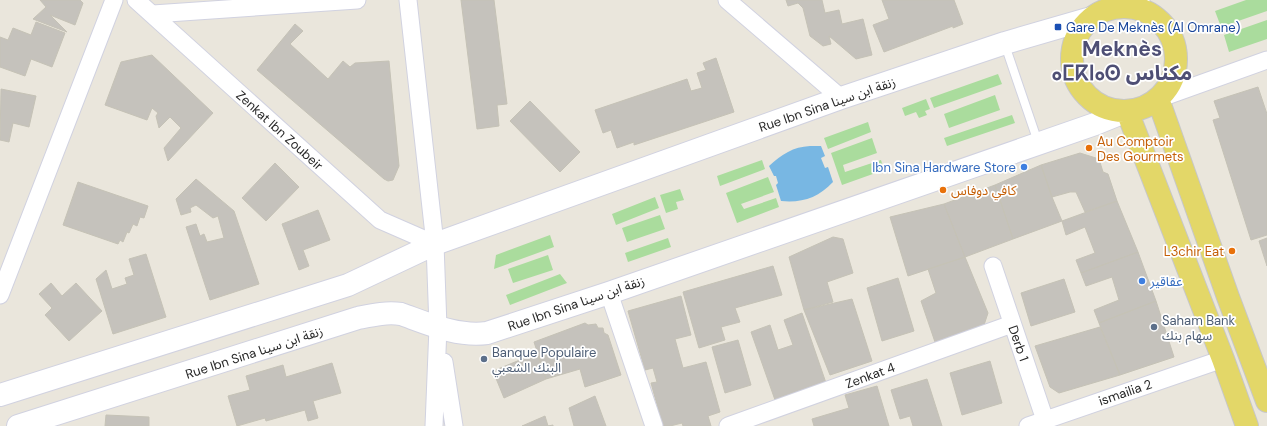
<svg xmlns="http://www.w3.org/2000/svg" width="1267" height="426" viewBox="0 0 1267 426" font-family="'DM Sans','Noto Sans Arabic','Noto Sans Tifinagh',sans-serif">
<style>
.green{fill:#aadc9d}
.water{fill:#78b7e3}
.building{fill:#c5c2bc;stroke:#c5c2b6}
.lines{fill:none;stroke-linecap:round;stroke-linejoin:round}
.service-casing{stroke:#d1d2e0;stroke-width:10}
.minor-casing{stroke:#d1d2e0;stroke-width:19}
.secondary-casing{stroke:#d1d2e0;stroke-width:24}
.primary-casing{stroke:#c7c7c7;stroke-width:24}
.service{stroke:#fff;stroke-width:8}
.minor{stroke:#fff;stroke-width:17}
.secondary{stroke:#fff;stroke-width:22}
.primary{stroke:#e3d768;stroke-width:22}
.transit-dot{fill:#1a4fb4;stroke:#fff;stroke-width:1.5}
.food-dot{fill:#e8710a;stroke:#fff;stroke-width:1.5}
.shop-dot{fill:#3f7fe0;stroke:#fff;stroke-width:1.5}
.service-dot{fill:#5c6f8a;stroke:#fff;stroke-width:1.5}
.labels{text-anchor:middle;stroke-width:3.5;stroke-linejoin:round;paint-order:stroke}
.transit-label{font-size:13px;fill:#164399;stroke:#fff;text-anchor:start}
.street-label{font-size:13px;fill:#292929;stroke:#fff}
.food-label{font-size:13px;fill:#c56008;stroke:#fff;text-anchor:start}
.shop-label{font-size:13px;fill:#366cbe;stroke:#fff;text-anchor:end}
.service-label{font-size:13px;fill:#4e5e75;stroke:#fff;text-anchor:start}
.town-label{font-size:21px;font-weight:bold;fill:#4e4f75;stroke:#fff}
</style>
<rect width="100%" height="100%" fill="#eae6dc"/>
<!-- green -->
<path class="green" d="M1246,0H1267V11L1221,27L1215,11Z
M1267,20V39L1229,52L1224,35Z
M998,74L1002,84L934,108L930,98Z
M995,95L1000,110L949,128L944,114Z
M926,99L930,109L925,111L927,115L919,118L916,112L905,116L902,108Z
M1012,115L1015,123L947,146L944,138Z
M868,122L871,132L828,149L824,138Z
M872,138L877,153L843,165L845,172L881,160L884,170L842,185L831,153Z
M762,160L765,169L720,186L717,176Z
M768,177L774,192L741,204L744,209L776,198L779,207L737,223L726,193Z
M680,189L684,200L676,202L678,209L666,213L660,195Z
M655,197L659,208L616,225L612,214Z
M660,215L665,229L627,242L622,228Z
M550,235L554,247L494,269L496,255Z
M668,238L671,247L628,262L625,253Z
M548,255L553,270L513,283L508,269Z
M560,274L567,283L510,305L506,295Z"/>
<!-- water -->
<path class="water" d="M810,146H821L825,156L821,158L825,168L828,167L833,182C818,198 802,203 781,201L776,185L778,183L776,176H774L769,166C782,154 793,147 810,146Z"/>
<!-- building -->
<path class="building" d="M40,0H80L83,3L75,25L50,15L67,32L33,19L46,7Z
M461,0H494L507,104L497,105L499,126L477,129Z
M786,0H822L825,13L839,10L842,24L863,19L872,55L856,59L829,36L831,44L823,46L810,36L803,8L798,3L788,6Z
M882,0H954L963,24L953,28V26L884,52L873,25L889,19Z
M36,22L65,33L52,67L31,59L25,76L0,67V37L8,40L13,28L31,35Z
M295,24L303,31L290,44L328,79L343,61L350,67L355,63L389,61L399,166L393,180L388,181L384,179L257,70Z
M152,55L213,113L168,161L164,148L181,128L170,117L159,128L156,116L158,113L152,108L147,120L105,105L121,62Z
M716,58L734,112L634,145V142L617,148L611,130L603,133L595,110L687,79L691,91L702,88L697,73L706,70L703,63Z
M1258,87L1267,114V235L1251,240L1213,120L1220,118L1214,101Z
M1,89L36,96L29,127L13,123L9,142L0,140Z
M530,101L580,152L560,172L510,121Z
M1080,153L1099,159L1103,172L1108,174L1117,201L1085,212L1076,192H1070L1052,197L1041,165Z
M275,163L299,187L266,221L242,198Z
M1041,165L1052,197L1062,221L1013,239L995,185Z
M196,179L234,211L259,284L210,300L186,227L196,224L200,236L204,234L207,242L224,238L218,216L213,218L196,205L190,208L191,212L181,215L176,199Z
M78,182L148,206L144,218L140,217L137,226L133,224L129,233L127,232L123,242L120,240L118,244L63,225Z
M995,185L1013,239L965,257L944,204Z
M1117,201L1138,252L1081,273L1076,260L1095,253L1085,227L1066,235L1062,221Z
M944,204L965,257L908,276L890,217Z
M318,210L330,240L303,250L309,266L299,270L282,224Z
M833,237L843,239L853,273L827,282L833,302L804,310L789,257Z
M1267,238V266L1259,241Z
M1138,252L1156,301L1099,323L1094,310L1119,300L1112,277L1086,286L1081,273Z
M146,254L166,317L113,334L96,279L106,270L112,289L127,284L125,278L134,275L129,259Z
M965,257L988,313L983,328L936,345L921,301L936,293L928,269Z
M773,266L782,295L735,308L740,322L721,327L725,340L699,348L683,292Z
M898,278L914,331L882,341L867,288Z
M1064,279L1075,312L1031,326L1021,293Z
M51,283L62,296L76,283L102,311L69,341L45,315L52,308L39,294Z
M681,296L691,335L675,339L683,368L706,362L720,412L708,416L711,426H683L682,423L670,426H663L651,383L657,382L653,368L645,370L628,311Z
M852,299L872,361L830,375L804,310Z
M1156,301L1174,357L1120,375L1099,323Z
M802,313L826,383L775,400L751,332L770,325L778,350L793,345L784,320Z
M585,323L588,325L596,324L598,328H603L604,333L608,335L621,375L585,387L580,369L546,379L534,342Z
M1100,327L1120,375L1059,393L1050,387L1035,346Z
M738,340L751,385L725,393L712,347Z
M537,353L546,379L504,398L493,371Z
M990,361L1002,403L962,415L950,373Z
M332,363L341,393L313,401L318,418L308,421L305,410L266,421L265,418L237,426L228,396L250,390L246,376L283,365L286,377Z
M927,379L942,426H913L910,416L900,419L891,390Z
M877,386L889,426H814L812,419L849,408L845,395Z
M595,396L606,426H574L569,408Z
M106,415L149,417V426H105Z
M545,416L548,426L553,425V426H522Z"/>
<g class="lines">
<!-- service casing -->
<g class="service-casing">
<path id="service" d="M1005,45L1038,142"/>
</g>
<!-- minor casing -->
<g class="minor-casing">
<path id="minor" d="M136,0L380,220L435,244
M408,0L435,244L438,327L434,426
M727,0L841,98
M1137,8L1141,0
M153,14L357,0
M1158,99L1267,60
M993,266L1045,420
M609,293L654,426
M0,295L114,0
M444,362L454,426
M728,426L1012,324
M1028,426L1223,359"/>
</g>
<!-- secondary casing -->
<g class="secondary-casing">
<path id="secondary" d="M0,395L348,285L435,244L841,98L1005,43L1091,18
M18,426L358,318C373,315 386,312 401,314C429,324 458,337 487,333L609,293L1095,124L1127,111"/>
</g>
<!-- primary casing -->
<g class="primary-casing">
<path id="primary" d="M1072 59a52 52 0 1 1 104 0a52 52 0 1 1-104 0Z
M1158,99L1228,297L1267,401
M1127,111L1223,359L1247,426"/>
</g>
<!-- service -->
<use href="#service" class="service"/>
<!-- minor -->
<use href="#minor" class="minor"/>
<!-- secondary -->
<use href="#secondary" class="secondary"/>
<!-- primary -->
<use href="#primary" class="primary"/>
</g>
<!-- markers -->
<rect class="transit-dot" x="1054" y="23" width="8" height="8" rx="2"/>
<g class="food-dot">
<circle cx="1089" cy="148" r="4"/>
<circle cx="943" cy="190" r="4"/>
<circle cx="1232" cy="251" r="4"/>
</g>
<g class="shop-dot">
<circle cx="1024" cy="167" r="4"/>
<circle cx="1142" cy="281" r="4"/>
</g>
<g class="service-dot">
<circle cx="1154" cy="327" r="4"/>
<circle cx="484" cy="359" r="4"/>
</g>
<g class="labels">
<!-- transit labels -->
<g class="transit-label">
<text x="1066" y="32">Gare De Meknès (Al Omrane)</text>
</g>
<!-- street labels -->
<g class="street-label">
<text transform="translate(827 104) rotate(-19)" y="5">Rue Ibn Sina زنقة ابن سينا</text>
<text transform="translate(280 130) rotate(42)" y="5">Zenkat Ibn Zoubeir</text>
<text transform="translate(576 303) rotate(-19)" y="5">Rue Ibn Sina زنقة ابن سينا</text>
<text transform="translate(1019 343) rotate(71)" y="5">Derb 1</text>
<text transform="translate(254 352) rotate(-18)" y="5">Rue Ibn Sina زنقة ابن سينا</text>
<text transform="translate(870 375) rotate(-20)" y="5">Zenkat 4</text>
<text transform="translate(1125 392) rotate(-19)" y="5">ismailia 2</text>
</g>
<!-- food labels -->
<g class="food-label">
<text x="1097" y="146">Au Comptoir<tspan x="1097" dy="15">Des Gourmets</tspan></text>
<text x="951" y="195">كافي دوفاس</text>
<text x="1224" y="256" text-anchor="end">L3chir Eat</text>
</g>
<!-- shop labels -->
<g class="shop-label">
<text x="1016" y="172">Ibn Sina Hardware Store</text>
<text x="1150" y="286" text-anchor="start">عقاقير</text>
</g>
<!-- service labels -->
<g class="service-label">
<text x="1162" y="325">Saham Bank<tspan x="1162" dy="15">سهام بنك</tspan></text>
<text x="492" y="357">Banque Populaire<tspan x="492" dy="15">البنك الشعبي</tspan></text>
</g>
<!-- town labels -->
<g class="town-label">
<text x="1122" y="56">Meknès<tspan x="1122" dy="24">ⴰⵎⴽⵏⴰⵙ مكناس</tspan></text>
</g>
</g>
</svg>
